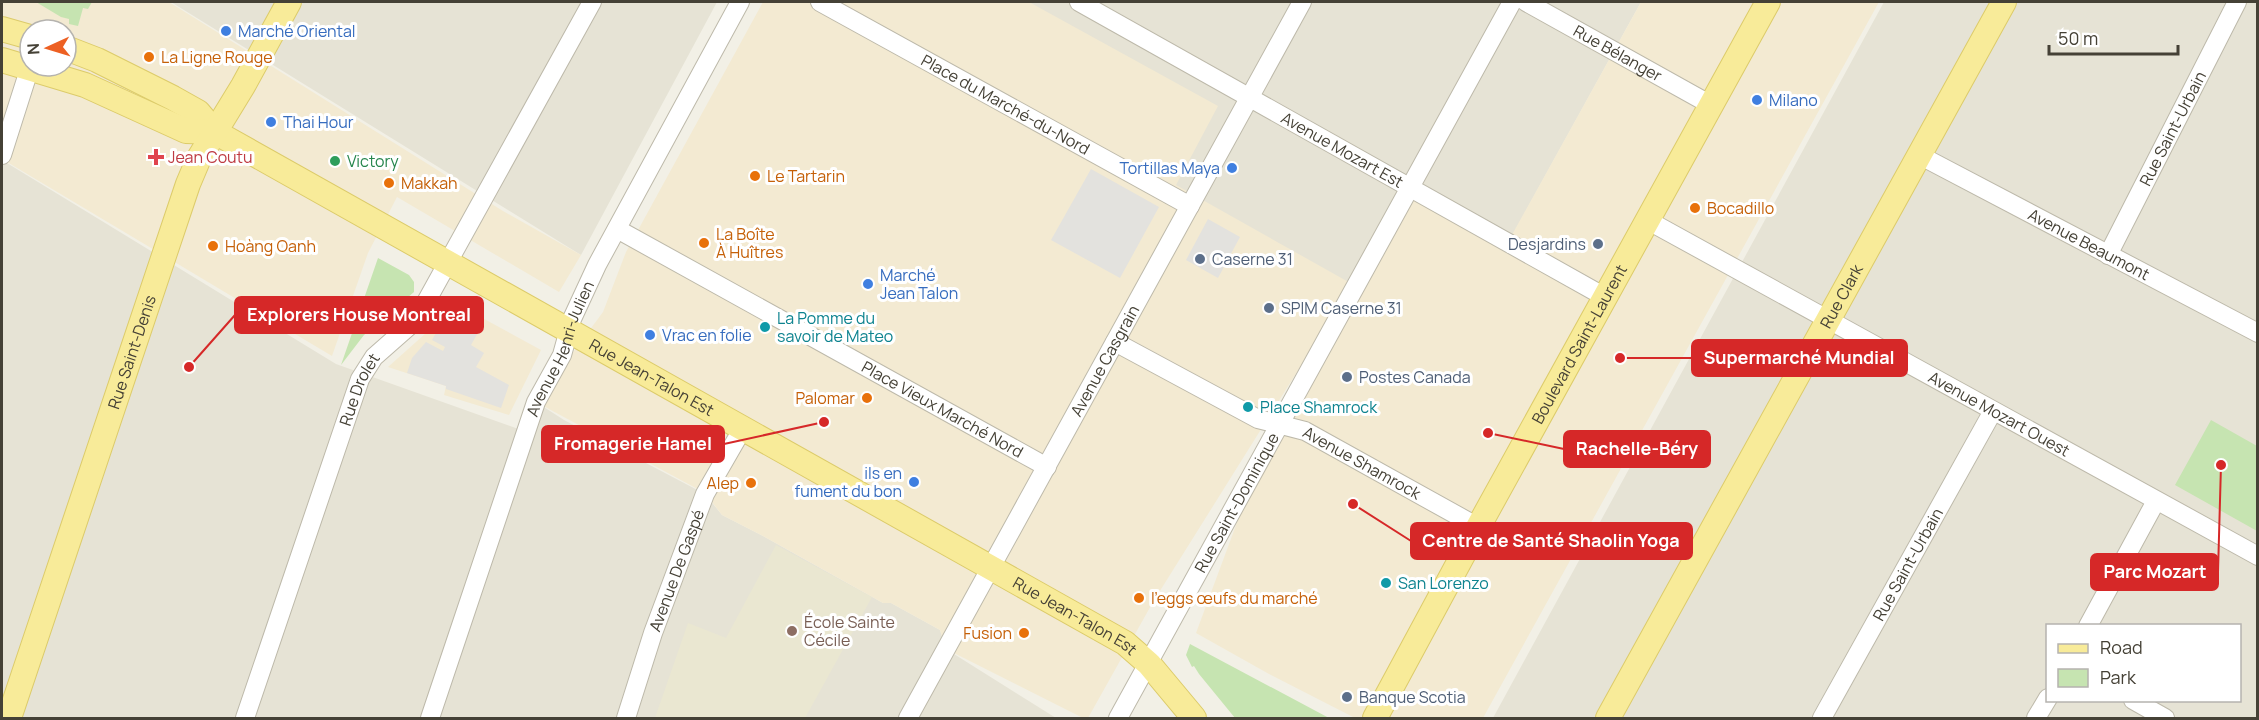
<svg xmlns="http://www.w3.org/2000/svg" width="2259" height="720" viewBox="0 0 2259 720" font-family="Manrope,sans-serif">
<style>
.residential{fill:#e6e3d5;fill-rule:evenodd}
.commercial{fill:#f3ead2;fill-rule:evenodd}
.education{fill:#eae7d1}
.green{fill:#c6e4b1}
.parking{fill:#e3e2de}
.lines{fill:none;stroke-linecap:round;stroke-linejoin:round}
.minor-casing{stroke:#bdb9aa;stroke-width:20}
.major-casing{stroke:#dccb6a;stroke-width:26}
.minor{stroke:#fff;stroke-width:18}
.major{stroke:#f8eb99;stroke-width:24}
.shop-dot{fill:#3f7fe0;stroke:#fff;stroke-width:2}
.food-dot{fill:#e8710a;stroke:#fff;stroke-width:2}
.health-dot{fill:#e0444e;stroke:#fff;stroke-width:2}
.leisure-dot{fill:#2e9e5b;stroke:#fff;stroke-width:2}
.service-dot{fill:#5c6f8a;stroke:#fff;stroke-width:2}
.culture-dot{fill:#0f9aa8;stroke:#fff;stroke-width:2}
.education-dot{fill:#8d6e63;stroke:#fff;stroke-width:2}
.labels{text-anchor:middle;stroke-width:6;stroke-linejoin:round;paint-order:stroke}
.shop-label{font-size:16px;fill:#366cbe;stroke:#fff;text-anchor:start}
.street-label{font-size:16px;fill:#454136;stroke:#fff}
.food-label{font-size:16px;fill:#c56008;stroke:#fff;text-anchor:start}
.health-label{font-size:16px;fill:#be3a42;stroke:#fff;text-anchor:start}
.leisure-label{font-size:16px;fill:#27864d;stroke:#fff;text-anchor:start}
.service-label{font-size:16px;fill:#4e5e75;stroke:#fff;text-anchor:start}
.culture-label{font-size:16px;fill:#0d838f;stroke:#fff;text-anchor:start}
.education-label{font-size:16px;fill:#785e54;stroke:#fff;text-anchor:start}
.leader{fill:none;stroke:#d62828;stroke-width:2}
.callout-dot{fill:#d62828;stroke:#fff;stroke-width:2}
.callout{fill:#d62828;stroke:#d62828;stroke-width:2}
.callout-label{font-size:18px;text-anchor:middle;font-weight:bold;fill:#fff}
</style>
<rect width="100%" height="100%" fill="#f2f0e6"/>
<!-- residential -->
<path class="residential" d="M171,2H717L581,255Z
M851,2H1641L1508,243L1353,292Z
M1884,2H2257V718H1493ZM2048,626H2240V700H2048Z
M2,160L336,364L527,432L536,402L564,420L705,494L722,515L763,536L883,603H891L940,630L946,649L1056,718H2Z"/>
<!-- commercial -->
<path class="commercial" d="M2,2H169L503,211L581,255L559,292L397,197L368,253L332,356L2,159ZM30,30H66V66H30Z
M763,2H1029L1218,106L1176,185L1352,284L1153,602L1088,718H1083L946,649L940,630L891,603H883L763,536L722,515L705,493L536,402L603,312L626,252Z
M1641,2H1879L1483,718H1355L1269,674L1196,633L1268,439L1410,188L1508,242Z
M451,301L541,350L509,415L444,395L446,386L388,367L435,325Z"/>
<!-- education -->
<path class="education" d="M776,545L872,597L805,718H655L688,623L726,638Z"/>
<!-- green -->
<path class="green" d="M36,2H92L88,9L83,8L78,26L69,24V19L61,17Z
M378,258L409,275L414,282V292L364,335L341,365Z
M2211,420L2257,446V531L2175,485Z
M1190,644L1329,718H1235L1199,674L1194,666L1192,667L1186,655Z"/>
<!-- parking -->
<path class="parking" d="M1091,169L1159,207L1120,278L1051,240Z
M1208,219L1240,237L1218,278L1186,260Z
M449,310L480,329L471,345L484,353L476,367L509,385L501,408L446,389V386L407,373L412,358L426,342L443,351L445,347L432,340Z"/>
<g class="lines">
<!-- minor casing -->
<g class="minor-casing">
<g id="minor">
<path id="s1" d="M820,2L1190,206"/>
<path id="s2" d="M1079,2L1605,297"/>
<path id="s3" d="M1526,2L1711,105"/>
<path d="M2,155L30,67"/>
<path id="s4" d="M1919,155L2258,333"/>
<path id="s5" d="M1647,220L2258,556"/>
<path id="s6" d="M617,229L1047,467"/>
<path id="s7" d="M2108,255L2237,2"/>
<path id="s8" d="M1115,342L1258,419L1305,431L1478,527"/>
<path d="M2088,626L2156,501"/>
<path d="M2133,700L2165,718"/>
<path id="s9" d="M245,718L360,379L374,357L416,320L592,2"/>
<path id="s10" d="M430,718L536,402L562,355L572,319L597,265L740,2"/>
<path id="s11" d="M626,718L653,633L705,494L743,428"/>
<path id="s12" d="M908,718L1302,2"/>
<path id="s13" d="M1118,718L1512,2"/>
<path id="s14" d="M1822,718L1993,411"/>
<path d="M2036,718L2048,698"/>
</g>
</g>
<!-- major casing -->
<g class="major-casing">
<g id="major">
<path d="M2,29L30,37"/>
<path id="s15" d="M66,48L97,60L173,98L198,112L215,132L1125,643L1149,664L1194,718"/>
<path d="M2,60L85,85L186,131L215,132"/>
<path id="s16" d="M9,718L188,184L199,158L243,86L289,2"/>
<path id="s17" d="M1375,718L1471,540L1768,2"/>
<path id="s18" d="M1608,718L2004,2"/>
</g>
</g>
<!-- minor -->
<use href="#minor" class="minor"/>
<!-- major -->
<use href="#major" class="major"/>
</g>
<!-- markers -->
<g class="shop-dot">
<circle cx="226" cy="31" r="6"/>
<circle cx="1757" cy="100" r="6"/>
<circle cx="271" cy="122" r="6"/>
<circle cx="1232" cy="168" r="6"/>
<circle cx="868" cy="284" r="6"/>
<circle cx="650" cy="335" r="6"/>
<circle cx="914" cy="482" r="6"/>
</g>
<g class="food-dot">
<circle cx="149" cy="57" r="6"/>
<circle cx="755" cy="176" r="6"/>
<circle cx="389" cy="183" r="6"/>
<circle cx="1695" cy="208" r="6"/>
<circle cx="704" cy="243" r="6"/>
<circle cx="213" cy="246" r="6"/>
<circle cx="867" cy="398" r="6"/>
<circle cx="751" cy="483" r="6"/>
<circle cx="1139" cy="598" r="6"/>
<circle cx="1024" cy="633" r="6"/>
</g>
<path class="health-dot" d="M153 148h6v6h6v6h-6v6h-6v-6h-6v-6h6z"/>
<circle class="leisure-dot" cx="335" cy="161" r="6"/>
<g class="service-dot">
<circle cx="1598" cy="244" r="6"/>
<circle cx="1200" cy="259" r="6"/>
<circle cx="1269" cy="308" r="6"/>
<circle cx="1347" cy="377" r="6"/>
<circle cx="1347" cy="697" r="6"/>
</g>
<g class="culture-dot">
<circle cx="765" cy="327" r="6"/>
<circle cx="1248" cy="407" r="6"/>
<circle cx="1386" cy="583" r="6"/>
</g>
<circle class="education-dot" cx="792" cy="631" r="6"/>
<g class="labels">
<!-- shop labels -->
<g class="shop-label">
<text x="238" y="37">Marché Oriental</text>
<text x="1769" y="106">Milano</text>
<text x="283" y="128">Thai Hour</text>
<text x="1220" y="174" text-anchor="end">Tortillas Maya</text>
<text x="880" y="281">Marché<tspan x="880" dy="18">Jean Talon</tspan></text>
<text x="662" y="341">Vrac en folie</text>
<text x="902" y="479" text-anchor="end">ils en<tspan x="902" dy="18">fument du bon</tspan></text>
</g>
<!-- street labels -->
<g class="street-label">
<text dy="6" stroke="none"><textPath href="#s3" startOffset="105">Rue Bélanger</textPath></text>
<text dy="6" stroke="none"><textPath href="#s1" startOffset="212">Place du Marché-du-Nord</textPath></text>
<text dy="6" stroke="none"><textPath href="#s7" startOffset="142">Rue Saint-Urbain</textPath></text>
<text dy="6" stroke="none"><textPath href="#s2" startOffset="302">Avenue Mozart Est</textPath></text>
<text dy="6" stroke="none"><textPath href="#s4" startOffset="192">Avenue Beaumont</textPath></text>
<text dy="6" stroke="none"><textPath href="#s18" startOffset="482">Rue Clark</textPath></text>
<text dy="6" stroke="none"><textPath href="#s17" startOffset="426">Boulevard Saint-Laurent</textPath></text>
<text dy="6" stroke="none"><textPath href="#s10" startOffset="392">Avenue Henri-Julien</textPath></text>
<text dy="6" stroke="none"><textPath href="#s16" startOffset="386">Rue Saint-Denis</textPath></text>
<text dy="6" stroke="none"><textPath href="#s12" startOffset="408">Avenue Casgrain</textPath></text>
<text dy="6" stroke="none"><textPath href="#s15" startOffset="674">Rue Jean-Talon Est</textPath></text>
<text dy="6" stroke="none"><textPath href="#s9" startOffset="348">Rue Drolet</textPath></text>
<text dy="6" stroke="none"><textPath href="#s6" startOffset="372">Place Vieux Marché Nord</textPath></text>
<text dy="6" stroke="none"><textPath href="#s5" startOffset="402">Avenue Mozart Ouest</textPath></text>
<text dy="6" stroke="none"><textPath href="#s8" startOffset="276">Avenue Shamrock</textPath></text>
<text dy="6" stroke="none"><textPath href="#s13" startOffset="246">Rue Saint-Dominique</textPath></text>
<text dy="6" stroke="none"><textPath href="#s14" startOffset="176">Rue Saint-Urbain</textPath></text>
<text dy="6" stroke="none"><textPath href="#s11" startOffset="156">Avenue De Gaspé</textPath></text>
<text dy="6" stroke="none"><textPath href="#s15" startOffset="1160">Rue Jean-Talon Est</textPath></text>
</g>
<!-- food labels -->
<g class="food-label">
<text x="161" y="63">La Ligne Rouge</text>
<text x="767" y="182">Le Tartarin</text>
<text x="401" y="189">Makkah</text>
<text x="1707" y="214">Bocadillo</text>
<text x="716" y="240">La Boîte<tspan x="716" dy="18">À Huîtres</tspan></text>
<text x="225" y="252">Hoàng Oanh</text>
<text x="855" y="404" text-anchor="end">Palomar</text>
<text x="739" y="489" text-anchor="end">Alep</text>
<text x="1151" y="604">l'eggs œufs du marché</text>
<text x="1012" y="639" text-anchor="end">Fusion</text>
</g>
<!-- health labels -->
<g class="health-label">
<text x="168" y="163">Jean Coutu</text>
</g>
<!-- leisure labels -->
<g class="leisure-label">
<text x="347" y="167">Victory</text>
</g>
<!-- service labels -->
<g class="service-label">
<text x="1586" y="250" text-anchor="end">Desjardins</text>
<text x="1212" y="265">Caserne 31</text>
<text x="1281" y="314">SPIM Caserne 31</text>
<text x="1359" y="383">Postes Canada</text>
<text x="1359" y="703">Banque Scotia</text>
</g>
<!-- culture labels -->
<g class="culture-label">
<text x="777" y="324">La Pomme du<tspan x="777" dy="18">savoir de Mateo</tspan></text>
<text x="1260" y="413">Place Shamrock</text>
<text x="1398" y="589">San Lorenzo</text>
</g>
<!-- education labels -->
<g class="education-label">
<text x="804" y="628">École Sainte<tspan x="804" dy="18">Cécile</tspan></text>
</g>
</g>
<!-- callouts -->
<path class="leader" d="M189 367L235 315M1620 358L1692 358M824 422L724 444M1488 433L1564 449M1353 504L1411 541M2221 465L2218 572"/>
<g class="callout-dot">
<circle cx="189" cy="367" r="6"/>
<circle cx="1620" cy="358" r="6"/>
<circle cx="824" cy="422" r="6"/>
<circle cx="1488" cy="433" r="6"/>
<circle cx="1353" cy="504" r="6"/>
<circle cx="2221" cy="465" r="6"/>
</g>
<g class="callout">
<rect x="235" y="297" width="248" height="36" rx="6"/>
<rect x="1692" y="340" width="215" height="36" rx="6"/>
<rect x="542" y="426" width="182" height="36" rx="6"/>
<rect x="1564" y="431" width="146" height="36" rx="6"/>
<rect x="1411" y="523" width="281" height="36" rx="6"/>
<rect x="2091" y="554" width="127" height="36" rx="6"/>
</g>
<g class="callout-label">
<text x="359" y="321">Explorers House Montreal</text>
<text x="1799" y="364">Supermarché Mundial</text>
<text x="633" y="450">Fromagerie Hamel</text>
<text x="1637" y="455">Rachelle-Béry</text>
<text x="1551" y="547">Centre de Santé Shaolin Yoga</text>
<text x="2155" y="578">Parc Mozart</text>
</g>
<!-- border -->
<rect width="2259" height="720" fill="none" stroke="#454136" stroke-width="6"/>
<!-- legend -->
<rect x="2046" y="624" width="195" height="78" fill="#ffffff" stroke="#b5b3af" stroke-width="1.5"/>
<rect x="2058" y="644" width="30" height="9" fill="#f8eb99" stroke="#b5b3af" stroke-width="1.5"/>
<text x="2100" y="654" font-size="18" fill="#454136">Road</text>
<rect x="2058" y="669" width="30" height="18" fill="#c6e4b1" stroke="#b5b3af" stroke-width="1.5"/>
<text x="2100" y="684" font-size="18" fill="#454136">Park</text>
<!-- north arrow -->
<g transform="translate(48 48) rotate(266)"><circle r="28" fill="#ffffff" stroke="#b5b3af" stroke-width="1.5"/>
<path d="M0-4.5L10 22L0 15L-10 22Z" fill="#ed6023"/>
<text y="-9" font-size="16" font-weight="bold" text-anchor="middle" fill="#454136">N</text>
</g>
<!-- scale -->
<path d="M2049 45v9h129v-9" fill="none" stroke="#454136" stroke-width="3"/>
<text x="2058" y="45" font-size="18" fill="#454136" stroke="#ffffff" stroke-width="4.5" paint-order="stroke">50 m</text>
</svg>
